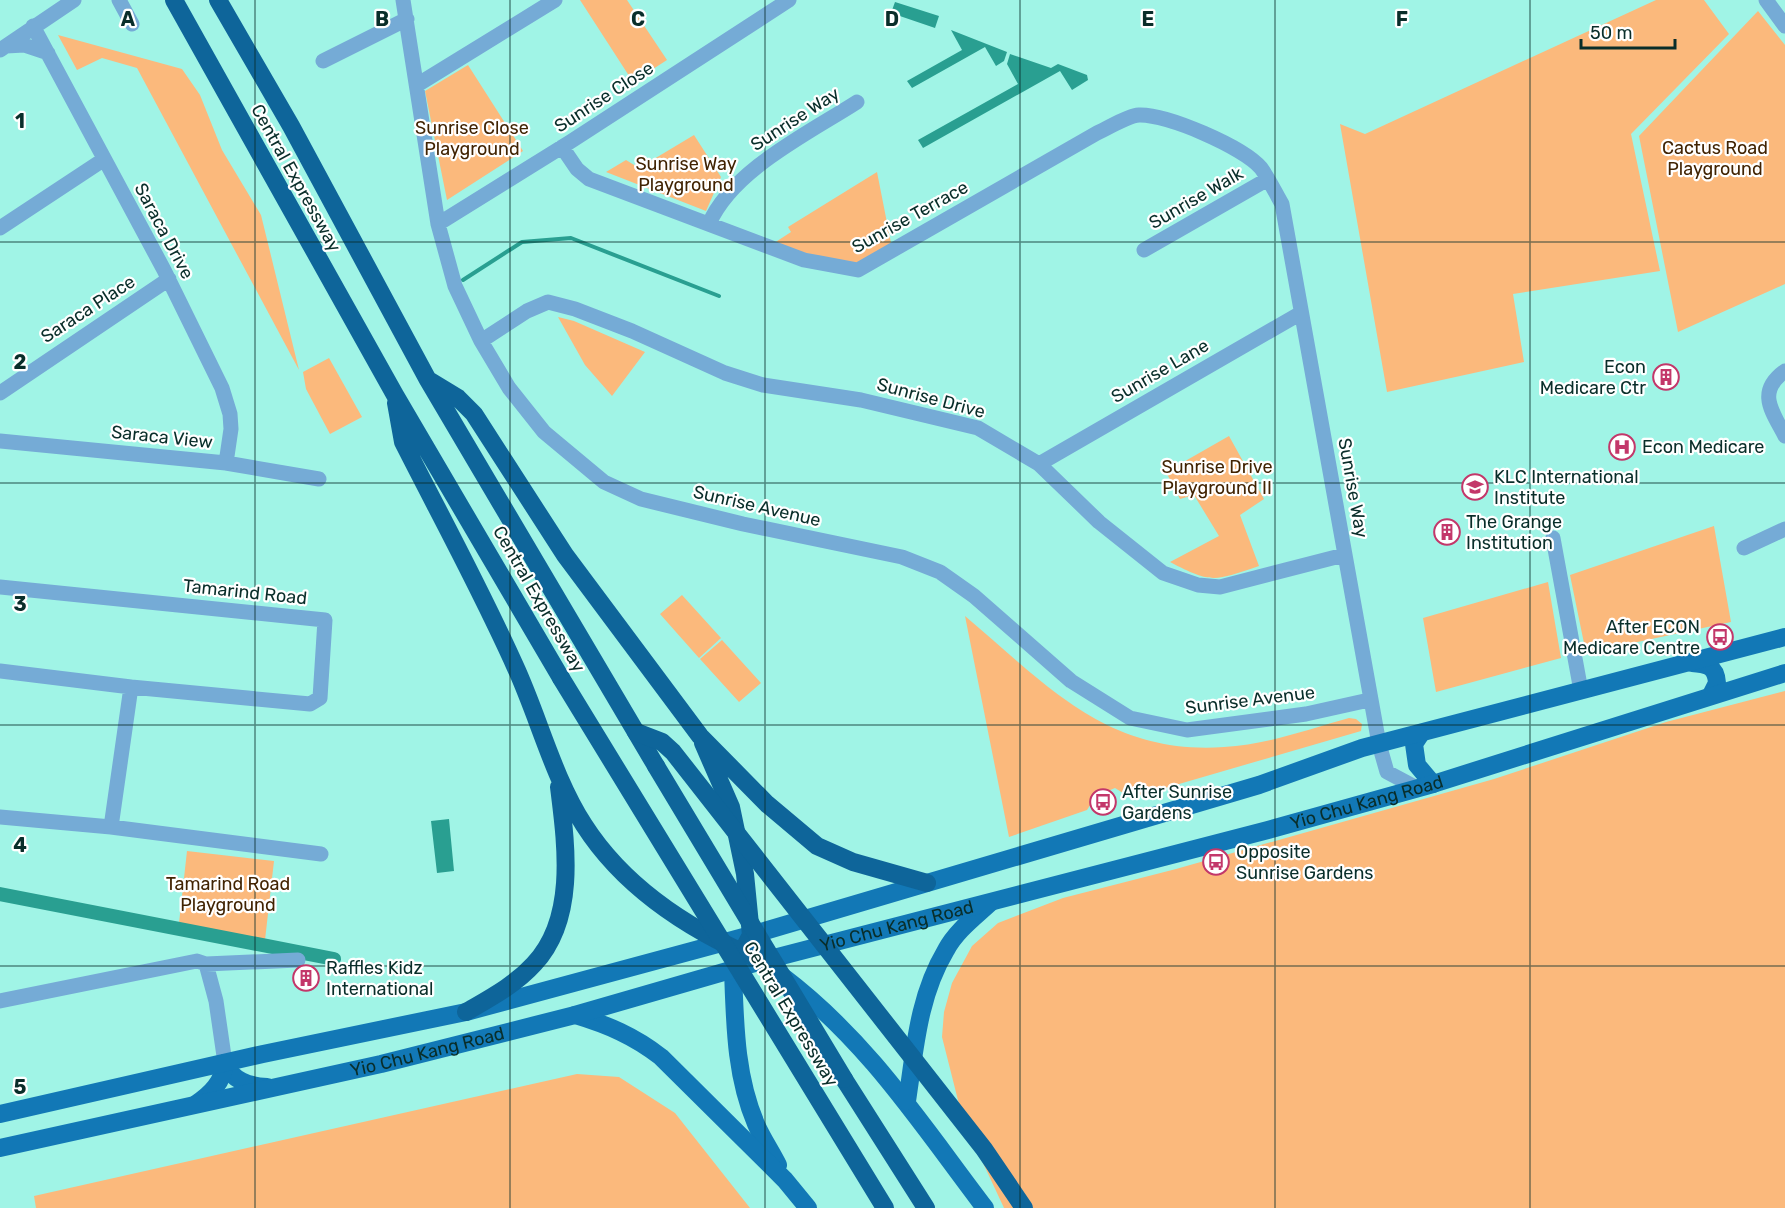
<svg xmlns="http://www.w3.org/2000/svg" width="1785" height="1208" viewBox="0 0 1785 1208" font-family="Rubik,sans-serif">
<style>
.green{fill:#fbb97c}
.water{fill:#299f91}
.lines{fill:none;stroke-linecap:round;stroke-linejoin:round}
.stream{stroke:#299f91;stroke-width:4}
.canal{stroke:#299f91;stroke-width:14}
.minor{stroke:#75abd6;stroke-width:15}
.primary{stroke:#1278b6;stroke-width:18}
.motorway{stroke:#0e659a;stroke-width:18}
.motorway-bridge{stroke:#0e659a;stroke-width:18}
.grid{fill:none;stroke:#092e2a;stroke-width:1.5;stroke-opacity:0.55}
.labels{text-anchor:middle;stroke-width:4.5;stroke-linejoin:round;paint-order:stroke}
.street-label{font-size:18px;fill:#092e2a;stroke:#fff}
.park-label{font-size:18px;fill:#412302;stroke:#fff}
.poi-label{font-size:18px;fill:#092e2a;stroke:#fff;text-anchor:start}
.grid-label{font-size:20px;text-anchor:middle;font-weight:bold;fill:#092e2a;stroke:#fff;stroke-width:4.5;stroke-linejoin:round;paint-order:stroke}
</style>
<rect width="100%" height="100%" fill="#a0f4e6"/>
<!-- green -->
<path class="green" d="M580,0H627L667,60L633,82Z
M1656,0H1704L1729,34L1631,134L1660,271L1513,294L1524,362L1387,392L1340,124L1365,134Z
M1758,11L1785,45V284L1678,332L1639,136Z
M58,35L182,69L200,95L222,150L261,215L299,370L137,68L102,58L77,70Z
M468,65L523,151L447,200L425,91Z
M694,135L721,177L706,211L606,172L626,160L639,168Z
M877,172L892,248L857,265L771,245L791,232L788,227Z
M558,317L574,321L645,352L612,396L585,365Z
M329,358L362,417L330,434L306,389L303,372Z
M1229,436L1264,499L1240,515L1259,566C1214,581 1212,584 1170,562L1219,536L1194,495L1180,499L1166,472Z
M1714,526L1731,622L1586,653L1570,575Z
M1548,582L1561,658L1436,692L1423,618Z
M682,595L721,638L699,658L660,614Z
M965,616C1047,685 1107,755 1224,747C1266,745 1309,729 1349,718L1356,719L1362,724L1361,731L1131,798L1115,788L1096,796L1087,810L1009,837Z
M722,640L761,683L739,702L700,659Z
M1785,691V1208H1004L963,1120L942,1037L944,1012L952,983L972,946L998,923L1063,898L1176,869L1494,779L1666,722Z
M187,851L274,861L265,940L179,923Z
M577,1074L619,1077L675,1113L750,1208H36L34,1196Z"/>
<!-- water -->
<path class="water" d="M895,2L939,16L935,28L891,13Z
M951,30L1007,52L1004,61L996,66L985,47L912,88L907,81L962,50Z
M1010,54L1051,68L1058,64L1087,75L1088,80L1072,90L1060,71L923,148L918,140L1018,84L1007,64Z
M449,819L454,871L437,873L431,821Z"/>
<g class="lines">
<!-- stream -->
<path class="stream" d="M463,280L522,242L571,238L719,296"/>
<!-- canal -->
<path class="canal" d="M0,894L334,959"/>
<!-- minor -->
<path class="minor" d="M119,0L132,24
M403,0L438,224L455,286L481,341L509,388L544,432L604,482L641,499L743,524L902,557L940,572L974,596L1071,681L1130,718L1187,730L1306,714L1369,700
M1766,0L1785,26
M33,26L164,270L222,388L230,414L231,429L226,463
M6,46L24,45L48,53
M0,50L74,0
M323,61L407,19
M417,85L555,0
M562,147L577,169L589,179L804,260L858,270L1097,133C1109,128 1126,116 1139,115C1167,114 1243,147 1261,168C1269,179 1275,192 1282,204L1379,744L1387,772L1417,788
M438,224L570,142L789,0
M709,224C732,170 809,133 857,102
M0,228L103,160
M1144,250L1268,179
M481,341L527,311L548,302L575,309L632,331L725,373L763,385L861,400L978,428L1039,464L1099,522L1163,573L1198,585L1220,587L1344,555
M1785,371C1756,392 1772,411 1785,436
M0,393L169,279
M0,441L226,463L319,479
M1039,464L1301,313
M1553,538L1581,691
M1744,548L1785,529
M0,587L325,620L320,698L310,704L131,687L0,671
M0,817L111,827L321,854
M111,827L131,687
M206,964L298,960
M0,1001L197,961L206,964L216,1001L225,1063"/>
<!-- primary -->
<g class="primary">
<path d="M1692,663C1707,664 1716,666 1717,683L1711,695"/>
<path d="M1420,735L1414,744L1417,765L1433,784"/>
<path d="M733,970C735,1022 735,1075 756,1124C762,1138 771,1151 778,1165"/>
<path d="M782,976C868,1041 921,1124 985,1208"/>
<path d="M575,1015C608,1025 634,1036 661,1057L785,1180L808,1208"/>
<path d="M225,1063C232,1081 249,1086 267,1087"/>
<path d="M907,1101C915,1049 918,997 946,950C956,931 975,917 990,903"/>
<path d="M196,1104C211,1094 223,1082 225,1063"/>
<path d="M0,1114L263,1054L466,1012L751,935L1259,785L1362,748L1785,637"/>
<path id="s1" d="M0,1148L381,1064L575,1015L762,961L1268,830L1433,784L1785,673"/>
</g>
<!-- motorway -->
<path class="motorway" d="M174,0L395,395L561,678
M218,0L291,126L428,380L656,766
M430,381L458,398L474,414L565,555L700,736L767,804L817,846L853,862L927,883
M396,403L403,442C441,517 481,590 515,666C539,718 553,777 584,825C625,889 693,932 762,961
M703,743L731,807L745,874L751,935L736,963
M466,1012C490,998 515,985 534,964C577,918 566,844 559,787
M844,1079L926,1208"/>
<!-- motorway-bridge -->
<path class="motorway-bridge" d="M561,678L885,1208
M636,732L662,742L673,752L984,1149L1024,1208
M656,766L844,1079"/>
</g>
<!-- grid -->
<path class="grid" d="M255,0V1208M510,0V1208M765,0V1208M1020,0V1208M1275,0V1208M1530,0V1208M0,242H1785M0,483H1785M0,725H1785M0,966H1785"/>
<!-- icons -->
<defs>
<g id="building-ring" transform="scale(1.35)"><circle r="9.5" fill="#fff" stroke="#c3376a" stroke-width="1.5"/><path d="M-4-6H4V6H1V3H-1V6H-4ZM-2.5-4.3h1.7v1.8h-1.7ZM.8-4.3h1.7v1.8H.8ZM-2.5-1h1.7V.8h-1.7ZM.8-1h1.7V.8H.8Z" fill="#c3376a"/></g>
<g id="hospital-ring" transform="scale(1.35)"><circle r="9.5" fill="#fff" stroke="#c3376a" stroke-width="1.5"/><path d="M-5-5h3v3.5h4V-5h3V5h-3V1.5h-4V5h-3Z" fill="#c3376a"/></g>
<g id="school-ring" transform="scale(1.35)"><circle r="9.5" fill="#fff" stroke="#c3376a" stroke-width="1.5"/><path d="M0-5L7-2L0 1L-7-2ZM-4 1L0 2.5L4 1V4Q0 6-4 4Z" fill="#c3376a"/></g>
<g id="bus-ring" transform="scale(1.35)"><circle r="9.5" fill="#fff" stroke="#c3376a" stroke-width="1.5"/><path d="M-5-6H5V4H4V6H2V4H-2V6H-4V4H-5ZM-3.5-4V0h7V-4ZM-3.5 1.2v1.5H-2V1.2ZM2 1.2v1.5H3.5V1.2Z" fill="#c3376a"/></g>
</defs>
<g fill-rule="evenodd">
<use href="#building-ring" x="1666" y="377"/>
<use href="#hospital-ring" x="1622" y="447"/>
<use href="#school-ring" x="1475" y="487"/>
<use href="#building-ring" x="1447" y="532"/>
<use href="#bus-ring" x="1720" y="637"/>
<use href="#bus-ring" x="1103" y="802"/>
<use href="#bus-ring" x="1216" y="862"/>
<use href="#building-ring" x="306" y="978"/>
</g>
<g class="labels">
<!-- street labels -->
<g class="street-label">
<text transform="translate(604 97) rotate(-33)" y="6">Sunrise Close</text>
<text transform="translate(795 119) rotate(-33)" y="6">Sunrise Way</text>
<text transform="translate(296 178) rotate(61)" y="6">Central Expressway</text>
<text transform="translate(1196 198) rotate(-30)" y="6">Sunrise Walk</text>
<text transform="translate(910 217) rotate(-29)" y="6">Sunrise Terrace</text>
<text transform="translate(164 231) rotate(62)" y="6">Saraca Drive</text>
<text transform="translate(88 309) rotate(-33)" y="6">Saraca Place</text>
<text transform="translate(1160 371) rotate(-30)" y="6">Sunrise Lane</text>
<text transform="translate(931 398) rotate(15)" y="6">Sunrise Drive</text>
<text transform="translate(162 437) rotate(6)" y="6">Saraca View</text>
<text transform="translate(1353 488) rotate(80)" y="6">Sunrise Way</text>
<text transform="translate(757 506) rotate(13)" y="6">Sunrise Avenue</text>
<text transform="translate(245 592) rotate(6)" y="6">Tamarind Road</text>
<text transform="translate(539 599) rotate(60)" y="6">Central Expressway</text>
<text transform="translate(1250 700) rotate(-7)" y="6">Sunrise Avenue</text>
<text dy="6" stroke="none"><textPath href="#s1" startOffset="1410">Yio Chu Kang Road</textPath></text>
<text dy="6" stroke="none"><textPath href="#s1" startOffset="924">Yio Chu Kang Road</textPath></text>
<text transform="translate(791 1014) rotate(59)" y="6">Central Expressway</text>
<text dy="6" stroke="none"><textPath href="#s1" startOffset="438">Yio Chu Kang Road</textPath></text>
</g>
<!-- park labels -->
<g class="park-label">
<text x="472" y="134">Sunrise Close<tspan x="472" dy="21">Playground</tspan></text>
<text x="1715" y="154">Cactus Road<tspan x="1715" dy="21">Playground</tspan></text>
<text x="686" y="170">Sunrise Way<tspan x="686" dy="21">Playground</tspan></text>
<text x="1217" y="473">Sunrise Drive<tspan x="1217" dy="21">Playground II</tspan></text>
<text x="228" y="890">Tamarind Road<tspan x="228" dy="21">Playground</tspan></text>
</g>
<!-- poi labels -->
<g class="poi-label">
<text x="1646" y="373" text-anchor="end">Econ<tspan x="1646" dy="21">Medicare Ctr</tspan></text>
<text x="1642" y="453">Econ Medicare</text>
<text x="1494" y="483">KLC International<tspan x="1494" dy="21">Institute</tspan></text>
<text x="1466" y="528">The Grange<tspan x="1466" dy="21">Institution</tspan></text>
<text x="1700" y="633" text-anchor="end">After ECON<tspan x="1700" dy="21">Medicare Centre</tspan></text>
<text x="1122" y="798">After Sunrise<tspan x="1122" dy="21">Gardens</tspan></text>
<text x="1236" y="858">Opposite<tspan x="1236" dy="21">Sunrise Gardens</tspan></text>
<text x="326" y="974">Raffles Kidz<tspan x="326" dy="21">International</tspan></text>
</g>
</g>
<g class="grid-label">
<text x="128" y="26">A</text>
<text x="382" y="26">B</text>
<text x="638" y="26">C</text>
<text x="892" y="26">D</text>
<text x="1148" y="26">E</text>
<text x="1402" y="26">F</text>
<text x="20" y="128">1</text>
<text x="20" y="369">2</text>
<text x="20" y="611">3</text>
<text x="20" y="852">4</text>
<text x="20" y="1094">5</text>
</g>
<!-- scale -->
<path d="M1581 39v9h94v-9" fill="none" stroke="#092e2a" stroke-width="3"/>
<text x="1590" y="39" font-size="18" fill="#092e2a" stroke="#ffffff" stroke-width="4.5" paint-order="stroke">50 m</text>
</svg>
